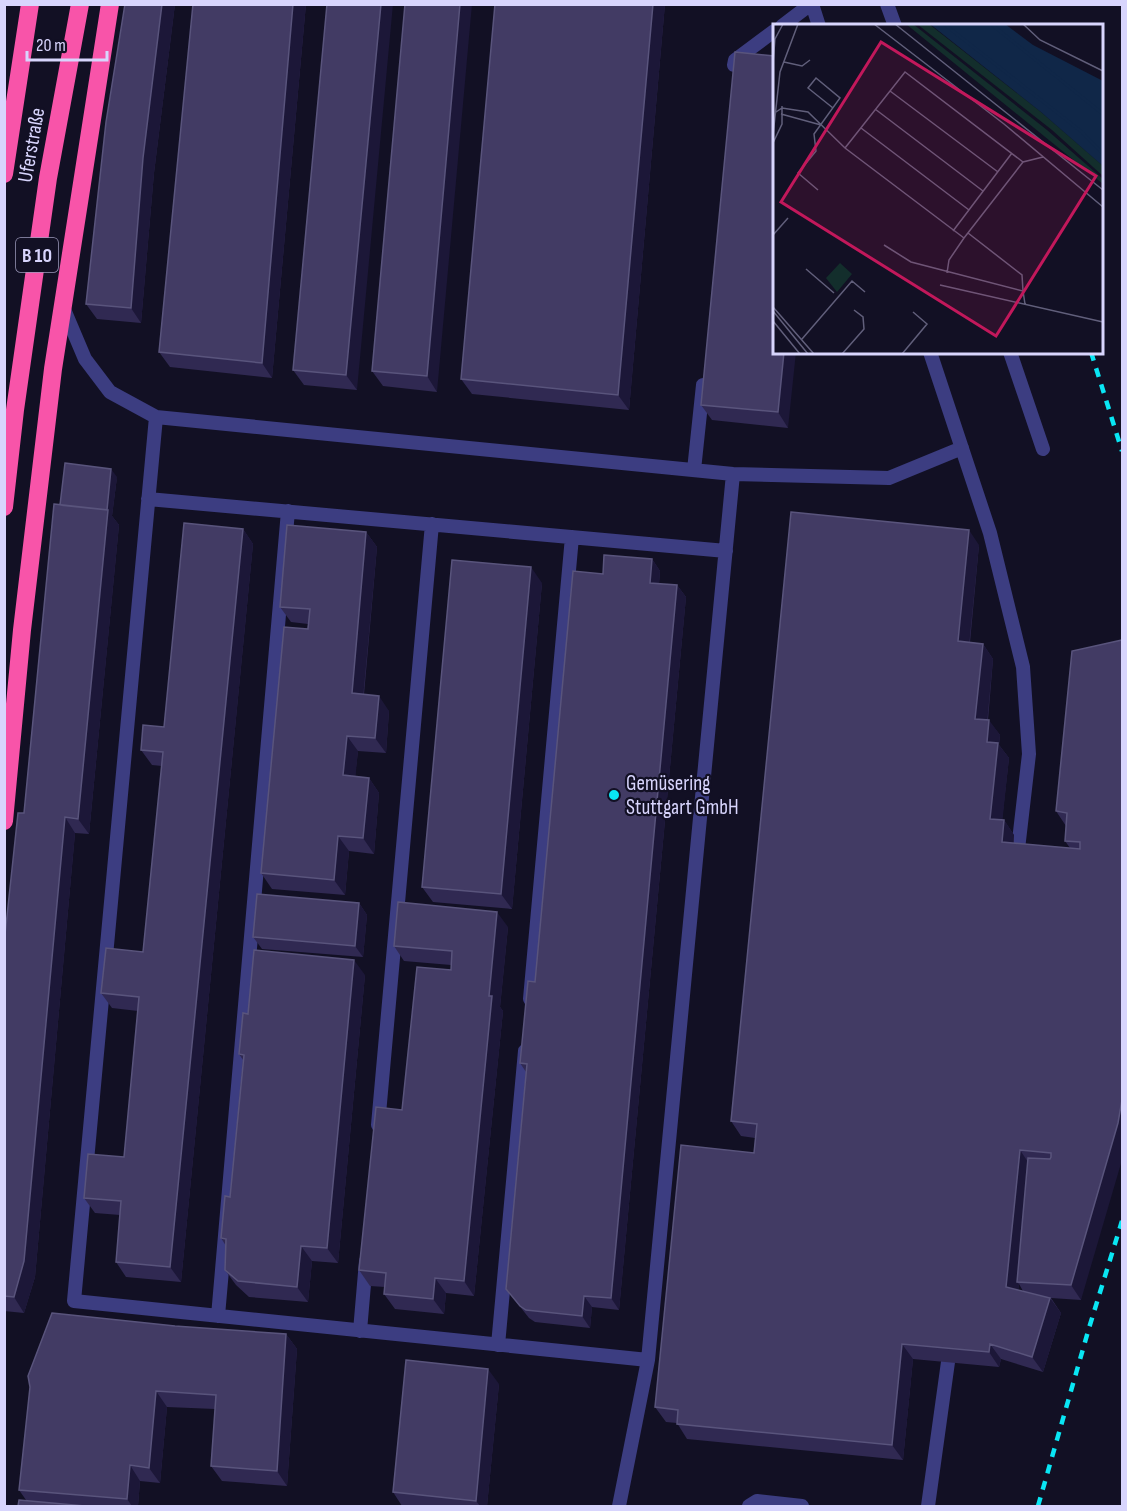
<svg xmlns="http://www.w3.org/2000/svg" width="1127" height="1511" viewBox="0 0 1127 1511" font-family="'Sofia Sans Condensed',sans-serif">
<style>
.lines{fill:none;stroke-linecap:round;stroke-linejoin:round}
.lane{stroke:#3c3d81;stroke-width:14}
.highway{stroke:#f854a9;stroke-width:18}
.rail{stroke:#09e6f4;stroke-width:4.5;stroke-dasharray:9 8;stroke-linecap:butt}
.wall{fill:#302952;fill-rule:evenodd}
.shaded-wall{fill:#1c1738}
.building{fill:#423b64;stroke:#59547c;stroke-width:1.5}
.poi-dot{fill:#09e6f4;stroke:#121024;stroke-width:2}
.labels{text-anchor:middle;stroke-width:4.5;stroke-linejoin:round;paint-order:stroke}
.shield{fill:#121024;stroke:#9d9abc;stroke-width:1.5}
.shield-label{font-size:20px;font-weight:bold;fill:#d8d5fd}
.street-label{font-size:21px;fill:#d8d5fd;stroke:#121024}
.poi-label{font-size:21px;fill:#d8d5fd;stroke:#121024;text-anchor:start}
.inset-river{fill:none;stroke:#102748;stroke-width:3}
.inset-road{fill:none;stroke:#615f7b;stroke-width:1.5}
.view{fill:#c2185b;fill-opacity:0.15;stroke:#c2185b;stroke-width:3}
.inset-edge{fill:none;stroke:#d8d5fd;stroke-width:3}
</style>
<rect width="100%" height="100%" fill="#121024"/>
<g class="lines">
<!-- lane -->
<path class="lane" d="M812,4L819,26
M887,4L895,26
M782,26L811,4
M734,65L735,60L774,31
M63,307L85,359L110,392L156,417L733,474L889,478L962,448
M930,352L990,533L1023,667L1029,754L1017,858
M1010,352L1043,449
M156,417L74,1301L648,1360
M694,470L703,385
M148,499L726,551
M530,999L572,537
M378,1125L432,524
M218,1316L288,511
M360,1331L366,1261
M498,1345L525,1051
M619,1506L648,1360L733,474
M749,1506L757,1501L802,1506
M928,1506L948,1362"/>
<!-- highway -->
<path class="highway" d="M4,174L30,4
M4,507L15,410L48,178L80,4
M4,821L22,630L53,369L110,4"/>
<!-- rail -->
<path class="rail" d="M1091,352L1122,451
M1038,1506L1089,1328L1122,1221"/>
</g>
<!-- wall -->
<path class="wall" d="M125,4H175L154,173L141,323L97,319L86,304Z
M193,4H306L272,378L170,367L159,352Z
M327,4L357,390L304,385L293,370Z
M405,4L437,392L383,386L372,371Z
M495,4H665L629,410L472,394L461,379Z
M774,56L788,428L712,420L701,405Z
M117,477L112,516L119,525L89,834L75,833L35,1277L24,1313L4,1311V944L24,813Z
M243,529L253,544L181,1282L126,1277L116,1262L120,1215L95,1213L84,1198L124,1157L138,1011L112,1008L101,993L143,952L162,766L152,765L141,750L164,727Z
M366,532L377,547L364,694L389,711L386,753L358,751L355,776L369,778L379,793L374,854L349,851L345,895L272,889L261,873L308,624L291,622L280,607Z
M979,545L970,642L983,644L993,659L988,720L1000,735L999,745L1009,758L1002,820H1004L1014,835V843L1070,848L1065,841L1066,826L1056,811L1122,640L1081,1300L1051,1298L1061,1313L1043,1372L1001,1359L999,1367L913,1359L903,1460L687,1439L677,1423L666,1422L655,1407L754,1153L755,1138L741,1136L731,1121ZM1019,1284L1023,1291L1018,1290Z
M652,559L660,571L659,584L677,585L686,597L619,1310L592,1307L590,1328L535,1322L529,1318L506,1289L526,1072L520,1063L535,982L603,574Z
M542,583L512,909L433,902L422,887Z
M359,903L367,915L363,957L262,949L253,937Z
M508,927L500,1007L503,1011L474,1296L446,1293L444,1314L395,1309L384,1294L385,1287L370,1286L359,1270L402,1110L451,970V965L404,961L394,946Z
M365,975L338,1263L312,1261L308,1302L249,1297L236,1285L225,1270L226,1246L221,1238L230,1197L243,1060L239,1054L248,1014Z
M175,1326L286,1334L297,1349L287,1486L222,1481L211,1466L215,1409L167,1407L160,1483L140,1481L138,1506H18L26,1500L19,1490Z
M499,1384L487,1506H402L393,1492Z"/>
<!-- shaded-wall -->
<path class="shaded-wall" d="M162,4H175L154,173L141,323L131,308L143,158Z
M293,4H306L272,378L262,363Z
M381,4H393L357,390L346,375Z
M460,4H472L437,392L427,376Z
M653,4H665L629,410L618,395Z
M784,352H796L788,428L778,412Z
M111,469L117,477L112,516L119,525L89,834L78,819Z
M243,529L253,544L181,1282L170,1267Z
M969,530L979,545L968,656L958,641Z
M366,532L377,547L362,709L352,693Z
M652,559L660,571L658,595L650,583Z
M531,567L542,583L512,909L501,894Z
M677,585L686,597L619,1310L611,1298Z
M983,644L993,659L986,734L975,719Z
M379,696L389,711L386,753L375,738Z
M989,720L1000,735L999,745L1009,758L1001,834L990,819L987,742Z
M347,736L358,751L354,791L343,775Z
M369,778L379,793L374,854L363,838Z
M65,817L75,833L35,1277L24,1313L14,1297Z
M1004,820L1014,835L1012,857L1002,842Z
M338,836L349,851L345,895L334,880Z
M359,903L367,915L363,957L355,946Z
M497,912L508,927L500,1007L503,1011L474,1296L464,1281L489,996Z
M354,960L365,975L338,1263L327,1248Z
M1122,1100V1160L1081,1300L1071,1285Z
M1020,1150L1030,1165L1017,1282L1019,1284L1017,1302L1006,1287Z
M301,1246L312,1261L308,1302L297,1287Z
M435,1278L446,1293L444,1314L433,1299Z
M584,1296L592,1307L590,1328L582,1316Z
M1050,1298L1061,1313L1043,1372L1032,1357Z
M286,1334L297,1349L287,1486L277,1471Z
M902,1344L913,1359L903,1460L892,1445Z
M990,1344L1001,1359L999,1367L989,1352Z
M488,1369L499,1384L487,1506H480L476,1501Z
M156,1391L167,1407L160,1483L149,1468Z
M130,1465L140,1481L138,1506H132L127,1499Z"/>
<!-- building -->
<path class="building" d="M125,4H162L143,158L131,308L86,304L106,122Z
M193,4H293L262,363L159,352Z
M327,4H381L346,375L293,370Z
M405,4H460L427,376L372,371Z
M495,4H653L618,395L461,379Z
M735,52L774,56V352H784L778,412L701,405Z
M65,463L111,469L107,510L60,505Z
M54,504L108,510L78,819L65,817L24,1261L14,1297L4,1296V944L18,813H24Z
M791,512L969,530L958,641L983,644L975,719L989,720L987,742L998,743L990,819L1004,820L1002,842L1080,849V842L1065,841L1067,813L1056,811L1072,651L1122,640V1100L1118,1123L1071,1285L1017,1282L1028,1158L1050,1159L1051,1157V1153L1020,1150L1006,1287L1050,1298L1032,1357L990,1344L989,1352L902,1344L892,1445L677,1424L678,1410L655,1407L681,1145L754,1153L757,1124L731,1121Z
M184,523L243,529L170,1267L116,1262L121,1201L84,1198L88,1154L124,1157L139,997L101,993L106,948L143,952L163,752L141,750L143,725L164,727Z
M287,525L366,532L352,693L379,696L375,738L347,736L343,775L369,778L363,838L338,836L334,880L261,873L284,627L308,629L310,609L280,607Z
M604,555L652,559L650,583L677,585L611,1298L584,1296L582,1316L526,1310L520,1306L506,1289L527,1064L520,1063L528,981L535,982L573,571L603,574Z
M452,560L531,567L501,894L422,887Z
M257,894L359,903L355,946L253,937Z
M398,902L497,912L489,996H492L464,1281L435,1278L433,1299L384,1294L386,1273L359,1270L376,1107L402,1110L417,967L451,970L452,951L394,946Z
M254,950L354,960L327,1248L301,1246L297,1287L238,1281L225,1270L226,1239L221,1238L225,1196L230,1197L244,1055L239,1054L243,1013L248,1014Z
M52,1313L175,1326L286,1334L277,1471L211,1466L216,1395L156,1391L149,1468L130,1465L127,1499L19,1490L30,1387L28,1376Z
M406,1360L488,1369L476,1501L393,1492Z
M19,1500L85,1506H18Z"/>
<!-- markers -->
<circle class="poi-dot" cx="614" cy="795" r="6"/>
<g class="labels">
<!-- shield labels -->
<rect class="shield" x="16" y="238" width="42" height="34" rx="4.5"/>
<g class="shield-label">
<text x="37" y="262">B 10</text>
</g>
<!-- street labels -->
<g class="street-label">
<text transform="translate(31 145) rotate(-80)" y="7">Uferstraße</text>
</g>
<!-- poi labels -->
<g class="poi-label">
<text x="626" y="790">Gemüsering<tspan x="626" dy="24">Stuttgart GmbH</tspan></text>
</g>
</g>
<!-- overview -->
<g transform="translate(773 24)">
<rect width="330" height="330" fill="#121024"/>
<path d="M133,0H140L274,106L330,155V160ZM144,0H156L268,88L329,141L330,152L279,106ZM67,239L79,250L64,268L53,254Z" fill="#132e2c"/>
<path d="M157,0H232L260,21L330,57V142L268,88Z" fill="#102748"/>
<path class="inset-river" d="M171,0L309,108L330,130M218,0L330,90"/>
<path class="inset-road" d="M101,0L231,100L330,183M122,0L330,166M250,0L267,16L330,47M11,38L29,42L37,36M0,39L2,15L10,0M117,67L225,148M102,85L210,167M3,88L9,84L35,88L72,124L191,214M8,90L48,101M88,104L196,186M0,111L7,48L25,0M0,119L9,100V82M72,124L132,48L250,138M45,166L25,149L43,127L41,110L67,74L43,54L35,64L60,84M180,207L239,129M195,209L249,251L250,267M0,211L15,194M111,221L138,238L250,267L252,280M33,245L61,269M174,249L176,236L191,214L250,138L270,133M167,261L330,298M0,283L41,330M0,287L35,330M0,297L27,330M29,315L79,257L92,268M69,330L91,305L90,293L81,286M129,330L154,300L140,288"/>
<path class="view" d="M108,18L323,152L223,312L8,178Z"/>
<rect width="330" height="330" class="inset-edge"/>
</g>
<!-- border -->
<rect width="1127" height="1511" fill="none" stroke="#d8d5fd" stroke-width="12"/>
<!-- scale -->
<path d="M27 51v9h80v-9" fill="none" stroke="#d8d5fd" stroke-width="3"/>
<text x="36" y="51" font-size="18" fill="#d8d5fd" stroke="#121024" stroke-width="4.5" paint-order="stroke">20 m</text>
</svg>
